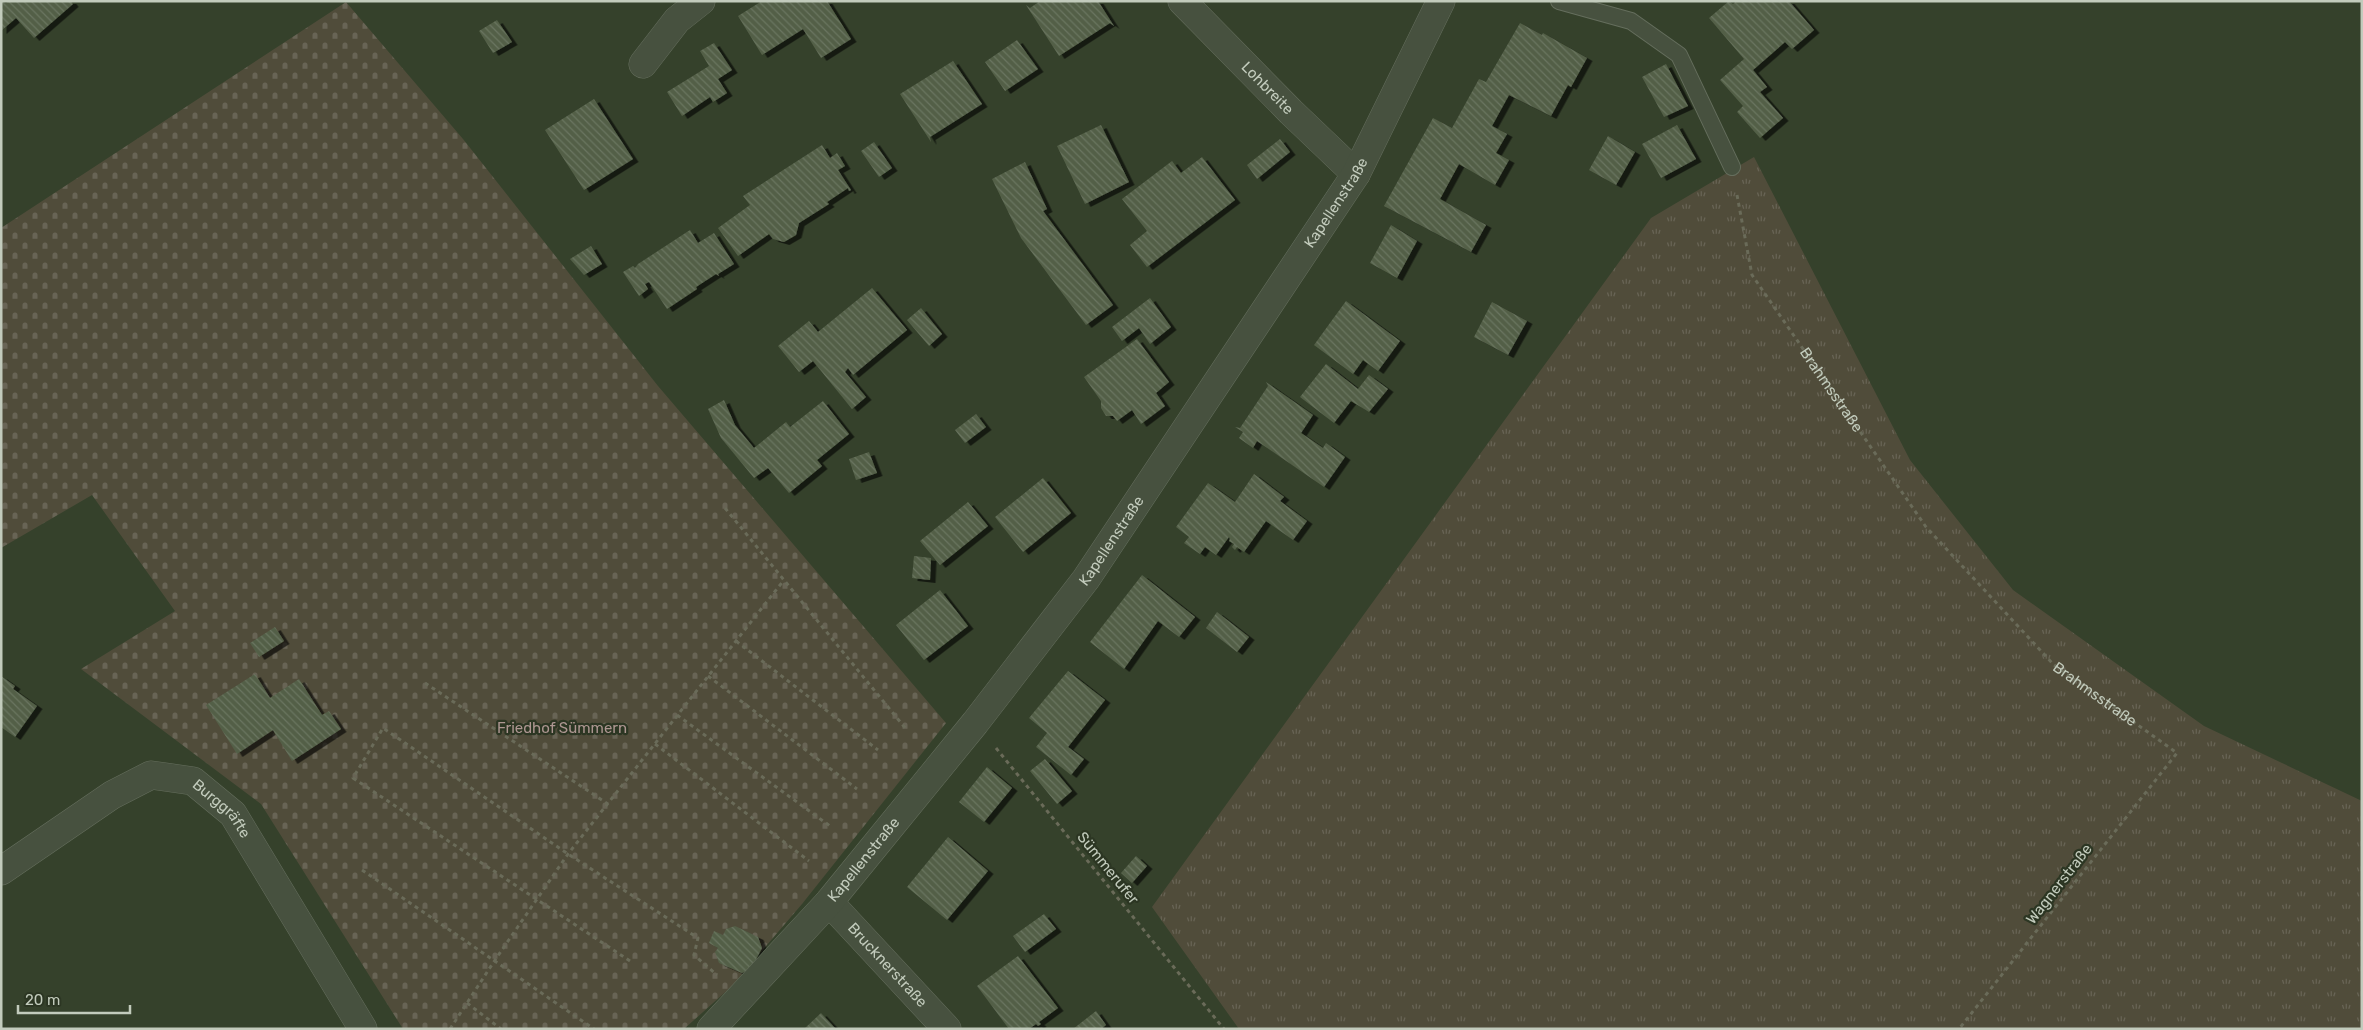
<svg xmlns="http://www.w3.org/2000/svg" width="2363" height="1030" viewBox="0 0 2363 1030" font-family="Rubik,sans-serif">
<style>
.grass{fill:url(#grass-tufts)}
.cemetery{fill:url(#cemetery-stones)}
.building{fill:url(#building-back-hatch);filter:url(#shadow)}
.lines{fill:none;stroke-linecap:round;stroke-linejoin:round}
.lane-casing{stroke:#656e5d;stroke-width:18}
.street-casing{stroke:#656e5d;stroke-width:29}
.path{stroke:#6a6b59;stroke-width:3;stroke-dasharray:4 4;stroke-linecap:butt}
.lane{stroke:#47513f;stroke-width:16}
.street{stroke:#47513f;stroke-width:28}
.labels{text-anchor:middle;stroke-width:4.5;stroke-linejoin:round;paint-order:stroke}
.street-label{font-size:15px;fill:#c2cbbc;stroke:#2c3623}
.park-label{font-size:15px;fill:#ad9691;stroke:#2c3623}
</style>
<defs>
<pattern id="grass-tufts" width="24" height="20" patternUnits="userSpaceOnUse" patternTransform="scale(1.25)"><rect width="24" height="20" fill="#504c3a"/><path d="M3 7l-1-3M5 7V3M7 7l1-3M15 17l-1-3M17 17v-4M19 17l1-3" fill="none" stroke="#686455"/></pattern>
<pattern id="cemetery-stones" width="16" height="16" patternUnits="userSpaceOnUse" patternTransform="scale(1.25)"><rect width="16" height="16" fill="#504c3a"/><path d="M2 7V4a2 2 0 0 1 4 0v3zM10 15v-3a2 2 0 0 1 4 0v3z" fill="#686455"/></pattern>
<pattern id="building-back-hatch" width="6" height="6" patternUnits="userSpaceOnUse" patternTransform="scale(1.25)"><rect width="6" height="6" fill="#535f47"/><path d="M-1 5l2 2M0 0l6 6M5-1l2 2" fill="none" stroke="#6a7560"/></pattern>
<filter id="shadow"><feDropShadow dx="5.5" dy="3" stdDeviation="0" flood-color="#0009"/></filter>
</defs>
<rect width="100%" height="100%" fill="#35412b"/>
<!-- grass -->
<path class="grass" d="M1754,157L1910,460L2013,590L2204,726L2362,801V1029H1239L1152,907L1651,218Z"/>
<!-- cemetery -->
<path class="cemetery" d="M346,2L463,139L658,386L946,723L802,904L731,987L684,1029H403L261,804L81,669L175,611L92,495L1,548V228Z"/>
<!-- building -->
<path class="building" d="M1,1L6,3L9,1H71L73,4L34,38L16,18L1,31Z
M762,1H827L851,39L821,58L803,29L762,55L738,16Z
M1040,1H1098L1114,26L1110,23L1059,56L1026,5L1030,8Z
M1729,1L1733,4L1736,1H1789L1814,30L1792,49L1785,42L1753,70L1767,87L1760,92L1783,118L1760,138L1737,112L1743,106L1720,80L1744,59L1709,18Z
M497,20L512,42L493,53L479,31Z
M1520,23L1542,35L1543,33L1587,58L1571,87L1568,85L1551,116L1509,95L1492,126L1507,134L1496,153L1509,160L1495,185L1459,164L1440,199L1486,225L1471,252L1384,206L1433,118L1452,128L1479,79L1486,82Z
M1017,40L1038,69L1005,91L985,62Z
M714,43L732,70L718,79L727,93L713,102L710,97L682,116L667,92L709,66L700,51Z
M951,58L982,104L930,137L931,142L900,94L953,61Z
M1666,64L1688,106L1664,117L1642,77Z
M594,99L633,159L584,190L545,130Z
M1101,125L1129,182L1085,204L1057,146Z
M1677,125L1696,159L1661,178L1642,144Z
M1608,136L1635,152L1616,185L1589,170Z
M1280,139L1290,152L1257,179L1247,165Z
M874,142L892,168L879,177L861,151Z
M822,145L830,158L837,153L845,166L838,170L851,190L849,191L848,188L827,202L829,204L799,223L796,235L784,242L773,239L769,234L738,256L718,228L750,205L743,196Z
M1202,157L1235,200L1147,267L1130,245L1147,231L1122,199L1172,161L1181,173Z
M1025,162L1047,209L1043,211L1113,305L1086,325L1021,238L992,179Z
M1391,225L1417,241L1397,278L1370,263Z
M690,230L698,243L714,233L734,264L718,274L719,276L716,274L696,287L697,289L667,309L649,282L645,284L648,289L639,296L623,272L633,266L635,268L638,264Z
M591,246L602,264L584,275L570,259Z
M872,288L907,330L853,375L848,368L845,372L866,397L852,409L813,361L799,372L778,346L809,321L818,332Z
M1150,298L1171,327L1150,344L1139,328L1122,341L1112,327Z
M1346,301L1400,341L1378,371L1363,360L1353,374L1314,345Z
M1492,302L1527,321L1508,355L1474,337Z
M921,308L942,334L929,346L907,320Z
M1137,339L1169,382L1156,393L1165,406L1141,424L1132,410L1117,421L1113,416H1106L1101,408V401L1084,377Z
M1326,364L1358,389L1369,375L1388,389L1369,412L1351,401L1334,423L1300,397Z
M1266,382L1313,415L1301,433L1323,448L1326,443L1345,457L1324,487L1257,441L1253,448L1239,438L1243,432L1235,427L1240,428L1268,386Z
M724,400L735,425L754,448L786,422L790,427L823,401L849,434L817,460L822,466L789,493L768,468L754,478L721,438L708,409Z
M976,414L986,427L965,443L955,430Z
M869,452L877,473L856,480L849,459Z
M1254,474L1284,497L1280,501L1307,521L1293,540L1266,521L1244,552L1237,547L1235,550L1232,547L1234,544L1229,541L1230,539L1229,537L1216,555L1205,547L1200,554L1184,543L1189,537L1176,527L1208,483L1235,502Z
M1043,478L1071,513L1023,552L995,517Z
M968,502L988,526L940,565L920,541Z
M914,556L931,558L930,580L912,578Z
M1142,575L1195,617L1179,637L1158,621L1124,669L1090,642Z
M940,590L968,626L924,660L896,625Z
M1217,612L1249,637L1237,652L1206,628Z
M275,627L284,641L259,657L250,643Z
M1068,671L1105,700L1068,747L1084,759L1071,775L1036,747L1047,733L1029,718Z
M255,674L270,698L299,679L322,715L329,711L341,729L292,761L273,730L237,754L206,705Z
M1,676L15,686L13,689L37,706L15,737L1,727Z
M1045,759L1072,791L1057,804L1030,771Z
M987,767L1012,788L984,822L959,802Z
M948,837L988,871L947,920L907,887Z
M1136,856L1147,866L1132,883L1121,873Z
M1044,914L1056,929L1025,952L1013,936Z
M735,926L758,937L762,948L751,969L742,973L719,963L715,952L718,948L709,943L714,931L723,935L726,929Z
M1018,956L1058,1008L1039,1022L1041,1024L1038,1026L1036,1024L1029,1029H1009L977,986Z
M1096,1011L1106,1025L1101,1029H1073Z
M821,1013L836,1029H804Z"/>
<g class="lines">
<!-- lane casing -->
<g class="lane-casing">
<path id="lane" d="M1559,1L1631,21L1679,55L1732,167"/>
</g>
<!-- street casing -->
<g class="street-casing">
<g id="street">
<path id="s2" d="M1182,1L1291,112L1356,174"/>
<path d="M643,64L677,20L701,1"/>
<path id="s3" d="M1,871L112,795L151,775L193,781L233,814L363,1029"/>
<path id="s4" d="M829,902L947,1029"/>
<path id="s5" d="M711,1029L829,902L975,723L1086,579L1356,174L1441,1"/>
</g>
</g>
<!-- path -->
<g class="path">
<path id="s1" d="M1737,195L1752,275L1926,527L2054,665L2177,753L1959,1029"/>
<path d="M725,508L906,729"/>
<path d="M736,641L878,750"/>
<path d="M708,676L857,789"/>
<path d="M425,683L608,804"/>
<path d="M677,715L830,826"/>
<path d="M655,744L809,861"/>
<path d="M996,748L1224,1029"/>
<path d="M362,870L594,1029"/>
<path d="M630,961L353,778L383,728L568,854L698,938L694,955L717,975"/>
<path d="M467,1003L501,1029"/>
<path d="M450,1029L495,960L568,854L784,580"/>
</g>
<!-- lane -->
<use href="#lane" class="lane"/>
<!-- street -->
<use href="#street" class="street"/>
</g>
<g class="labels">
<!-- street labels -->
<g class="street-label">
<text dy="5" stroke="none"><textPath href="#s2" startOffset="122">Lohbreite</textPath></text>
<text dy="5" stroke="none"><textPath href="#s5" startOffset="1038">Kapellenstraße</textPath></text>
<text dy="5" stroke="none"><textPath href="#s1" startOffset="221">Brahmsstraße</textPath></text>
<text dy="5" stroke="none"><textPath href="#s5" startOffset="632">Kapellenstraße</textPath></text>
<text dy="5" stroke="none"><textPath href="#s1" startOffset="626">Brahmsstraße</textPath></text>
<text dy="5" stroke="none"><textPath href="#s3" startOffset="261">Burggräfte</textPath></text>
<text dy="5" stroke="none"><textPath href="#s5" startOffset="228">Kapellenstraße</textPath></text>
<text transform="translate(1108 868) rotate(51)" y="5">Sümmerufer</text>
<text transform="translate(2059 884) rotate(-52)" y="5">Wagnerstraße</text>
<text dy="5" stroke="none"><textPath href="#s4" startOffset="86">Brucknerstraße</textPath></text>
</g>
<!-- park labels -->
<g class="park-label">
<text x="562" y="733">Friedhof Sümmern</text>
</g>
</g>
<!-- border -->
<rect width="2363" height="1030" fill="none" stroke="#c2cbbc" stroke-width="5"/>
<!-- scale -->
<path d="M18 1005v8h112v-8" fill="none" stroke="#c2cbbc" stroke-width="2.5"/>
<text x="25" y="1005" font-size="15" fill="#c2cbbc" stroke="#2c3623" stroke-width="4" paint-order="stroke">20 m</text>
</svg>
